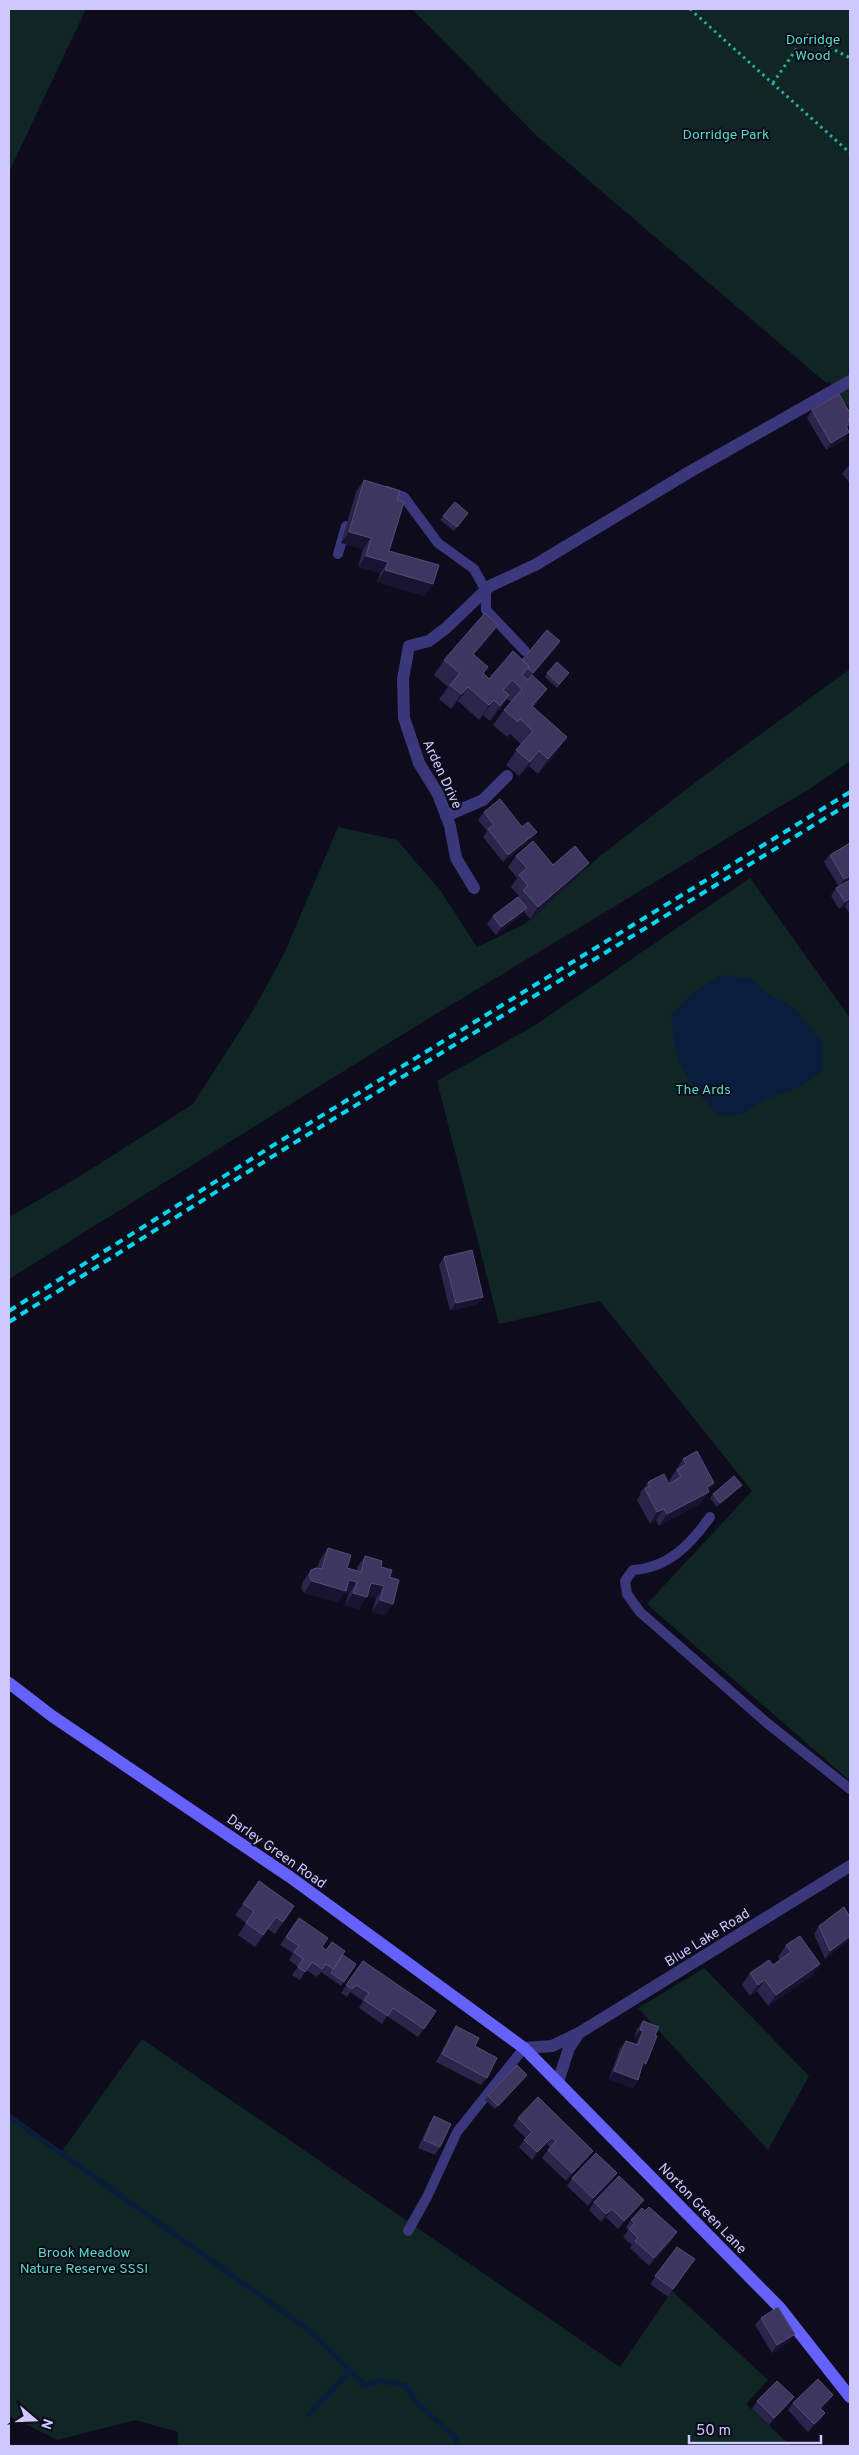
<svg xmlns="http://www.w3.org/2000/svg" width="859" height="2455" viewBox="0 0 859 2455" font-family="Overpass,sans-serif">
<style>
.green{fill:#0f2625}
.water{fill:#0b1d3c}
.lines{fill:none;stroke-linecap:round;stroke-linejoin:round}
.stream{stroke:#0b1d3c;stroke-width:5}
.path{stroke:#2eaca4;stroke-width:3;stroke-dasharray:2.5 4;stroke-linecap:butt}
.lane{stroke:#3a377b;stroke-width:10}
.street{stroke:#3a377b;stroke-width:12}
.secondary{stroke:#6461fd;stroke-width:12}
.rail{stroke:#04d8ee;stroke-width:4;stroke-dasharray:8 6;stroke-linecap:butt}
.wall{fill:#2b244b}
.shaded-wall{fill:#181330}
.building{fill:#3d365e;stroke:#544d77}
.labels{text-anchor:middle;stroke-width:4;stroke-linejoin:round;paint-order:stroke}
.park-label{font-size:14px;fill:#56dcba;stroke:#0e0c1c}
.street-label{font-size:14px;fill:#cec8fe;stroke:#0e0c1c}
</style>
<rect width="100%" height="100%" fill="#0e0c1c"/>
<!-- green -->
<path class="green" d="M9,9H86L9,172Z
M412,9H850V408L836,393L830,382L826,383L538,137Z
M850,669V761L811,788L426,1020L9,1279V1217L82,1175L193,1104L254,1009L284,954L338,827L397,840L440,890L477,947L525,924L600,856L705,775Z
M750,878L850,1018V1781L647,1604L752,1491L600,1301L499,1324L437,1081L537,1024Z
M704,1968L809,2076L768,2150L638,2008Z
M142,2039L620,2367L672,2291L768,2380L746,2404L791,2446H178V2432L135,2420L58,2440L9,2416V2116L60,2154Z"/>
<!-- water -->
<path class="water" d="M722,975L752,979L770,995L793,1007L822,1041L823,1070L802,1086L768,1098L742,1114L719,1116C689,1084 671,1059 672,1014L692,993Z"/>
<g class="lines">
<!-- stream -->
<path class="stream" d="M9,2116L310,2331L350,2371L309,2414
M350,2371L364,2385L383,2381L406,2386L417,2403L456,2438L457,2446"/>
<!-- path -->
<path class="path" d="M690,9L850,153
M773,83L806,35L850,58"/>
<!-- lane -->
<path class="lane" d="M387,491L404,497L438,543L474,569L486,591V610L525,651
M338,554L346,526
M710,1517C690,1545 668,1568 633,1570L625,1581L627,1594L640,1612L767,1723L850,1789
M408,2231L427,2197L457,2132L524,2048"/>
<!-- street -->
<path class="street" d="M446,816L483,800L507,776
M474,888L456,858L450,826L438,794L419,763L404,718L403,679L409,646L429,641L446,628L490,586L535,565L691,471L850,381
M524,2048L552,2046L579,2033L850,1866
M558,2082L569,2048L579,2033"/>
<!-- secondary -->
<path class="secondary" d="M9,1683L52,1716L290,1877L524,2048L780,2308L850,2397"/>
<!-- rail -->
<path class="rail" d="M9,1311L277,1143L850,792
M9,1322L286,1148L850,803"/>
</g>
<!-- wall -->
<path class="wall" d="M812,410L849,421L847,429L849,432L844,440L826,450L807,418Z
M850,464V483L842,474Z
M364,480L397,500L389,551L425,596L377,582L380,573L358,567L363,549L341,543L356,492Z
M455,502L468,513L454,531L440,520Z
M488,639L474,655L488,667L483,674L489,679L522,660L560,641L555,649L532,676L537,703L534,707L557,752L538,774L529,766L519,776L506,765L521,744L510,734L507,737L493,725L504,710L511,702L507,699L499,710L490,721L483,715L479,720L458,701L451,709L439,699L448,687L434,675L444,660Z
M547,673H569L557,688L545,677Z
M484,812L522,827L537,832L531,840L503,862L483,837L487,831L478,820Z
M850,843V915L845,906L839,909L831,896L836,888L839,887L824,862L830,855Z
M516,856L553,865L589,863L581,874L530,919L524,912L521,915L496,935L487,924L493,916L519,896L511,887L517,878L508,867Z
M444,1257L478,1304L450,1311L439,1265Z
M683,1459L714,1483L701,1503L659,1526L656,1520L650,1524L637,1500L641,1494L640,1493L648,1482L669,1484L670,1483L669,1481Z
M742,1485L739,1488L717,1507L710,1498L713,1494Z
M328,1548L347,1568L357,1570V1567L365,1556L381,1567L390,1577L393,1604L385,1615L372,1612L376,1598L367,1595L359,1609L345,1605L349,1593L345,1592L338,1602L304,1593L301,1588L303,1581L311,1570L317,1568L320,1560Z
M259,1881L294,1906L275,1934L268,1929L255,1947L238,1935L246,1923L235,1915Z
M299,1918L322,1947L326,1950L343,1955L356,1964L341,1986L321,1972L317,1977L306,1970L300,1980L292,1975L298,1967L289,1960L293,1953L280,1945Z
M819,1926L850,1939L825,1959L814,1934Z
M786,1945L820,1964L812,1976L768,2006L757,1991L750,1996L742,1985L750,1973L773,1965L780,1960L778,1957Z
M363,1961L436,2011L418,2037L387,2016L382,2024L359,2008L363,2001L350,1992L347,1997L341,1993Z
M643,2021L641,2071L638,2080L633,2088L609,2079L620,2048L626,2041L636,2044L638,2039L634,2037L637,2029Z
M456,2026L475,2046L487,2078L481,2085L436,2062L451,2034Z
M527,2075L524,2079L495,2109L485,2100L488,2096Z
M538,2097L588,2158L566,2181L542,2158L550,2147L547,2144L532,2160L519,2147L526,2138L513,2126L518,2118Z
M434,2116L440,2147L435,2155L418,2148L429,2124Z
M572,2178L612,2181L588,2206L567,2186Z
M594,2202L638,2208L618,2229L606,2217L601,2222L589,2210Z
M631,2220L672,2240L649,2266L630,2248L632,2245L623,2237L628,2230L626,2227Z
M677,2247L695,2259L668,2297L650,2284Z
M761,2318L795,2334L789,2342L772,2353L755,2325Z
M794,2397L788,2405L769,2425L752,2409L757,2401Z
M793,2403H828L821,2409L820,2421L808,2432L788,2410Z"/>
<!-- shaded-wall -->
<path class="shaded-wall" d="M849,432L844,440L826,450L831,443Z
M349,532L371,538L363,549L341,543Z
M366,556L388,562L380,573L358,567Z
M385,570L433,584L425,596L377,582Z
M498,625L488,639L462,668L473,654Z
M560,641L555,649L528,681L533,673Z
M468,687L458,701L451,709L461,694Z
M547,689L537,703L522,721L532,706Z
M509,695L499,710L490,721L500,706Z
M494,700L483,715L479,720L489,705Z
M567,737L557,752L538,774L548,759Z
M539,751L529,766L519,776L530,762Z
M537,832L531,840L503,862L508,855Z
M589,863L581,874L530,919L538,907Z
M850,876V881L839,887L844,879Z
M850,899L845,906L839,909L845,902Z
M527,908L521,915L496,935L501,927Z
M483,1297L478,1304L450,1311L456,1303Z
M714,1483L701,1503L659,1526L667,1514L707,1487Z
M742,1485L739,1488L717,1507L720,1503Z
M664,1509L656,1520L650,1524L657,1512Z
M349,1580L357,1582L349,1593L345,1592L338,1602L304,1593L312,1581Z
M371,1583L384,1586L376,1598L363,1594Z
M353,1593L367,1597L359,1609L345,1605Z
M380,1600L393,1604L385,1615L372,1612Z
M850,1936V1939L825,1959L830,1951Z
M820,1964L812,1976L768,2006L776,1995Z
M765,1980L757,1991L750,1996L758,1985Z
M640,2030L643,2031L638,2039L634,2037Z
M643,2062L646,2064L641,2071Z
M614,2071L638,2080L633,2088L609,2079Z
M552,2137L547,2144L532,2160L537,2152Z
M593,2151L588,2158L566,2181L572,2173Z
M617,2173L612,2181L588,2206L593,2198Z
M644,2200L638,2208L618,2229L624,2221Z
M612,2209L606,2217L601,2222L606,2214Z
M677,2232L672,2240L649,2266L654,2258Z
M795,2334L789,2342L772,2353L777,2345Z
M833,2395L828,2403L815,2415L820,2408Z
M794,2397L788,2405L769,2425L774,2418Z
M825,2413L820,2421L808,2432L814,2424Z"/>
<!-- building -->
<path class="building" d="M839,394L850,413V418L848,419L850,424L846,426L849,432L831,443L812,410Z
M364,480L400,491L397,500L404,502L389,551L439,565L433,584L385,570L388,562L366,556L371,538L349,532Z
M455,502L468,513L457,527L443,516Z
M485,613L498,625L473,654L488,667L483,673L489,679L513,651L529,666L522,675L528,680L532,675L547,689L532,706L567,737L548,759L539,751L530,762L516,750L533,731L520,719L518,722L504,710L522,689L512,680L503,690L509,695L500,706L494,700L489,705L468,687L461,694L450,685L460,673L444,660Z
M547,630L560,641L533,673L528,668L529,666L522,660Z
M557,662L569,673L559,684L547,673Z
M500,799L522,827L528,822L537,832L508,855L488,829L494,825L484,812Z
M533,841L553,865L575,846L589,863L538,907L523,890L528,886L519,875L527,868L516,856Z
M850,843V876L844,879L830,855Z
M850,880V898L845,902L836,888Z
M518,897L527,908L501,927L493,916Z
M472,1250L483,1297L456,1303L444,1257Z
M697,1451L714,1483L707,1487L709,1492L667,1514L664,1509L657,1512L645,1489L650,1486L648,1482L664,1474L669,1484L681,1477L677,1470L686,1464L683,1459Z
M734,1476L742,1485L720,1503L713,1494Z
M328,1548L351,1555L347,1568L361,1572L365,1556L382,1561L381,1567L392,1570L390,1577L399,1580L393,1604L380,1600L384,1586L371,1583L367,1597L353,1593L357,1582L349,1580L346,1591L312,1581L309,1576L311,1570L316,1568L322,1569Z
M259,1881L294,1906L283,1922L276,1917L263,1935L246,1923L254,1911L243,1904Z
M844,1907L850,1917V1936L830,1951L819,1926Z
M299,1918L328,1938L322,1947L326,1950L332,1942L345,1951L333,1969L326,1964L322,1969L312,1962L305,1972L298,1967L303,1959L294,1952L299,1946L286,1937Z
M800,1936L820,1964L776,1995L765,1980L758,1985L750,1973L769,1960L773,1965L791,1952L786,1945Z
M343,1955L356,1964L344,1982L331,1973Z
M363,1961L436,2011L424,2029L393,2008L388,2016L364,2000L369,1993L356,1985L352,1989L346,1985Z
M643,2021L659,2027L655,2035L657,2036L646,2064L643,2062L638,2080L614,2071L626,2041L638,2045L643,2031L640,2030Z
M456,2026L479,2038L475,2046L497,2058L487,2078L442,2054Z
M517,2065L527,2075L498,2106L488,2096Z
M538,2097L593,2151L572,2173L548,2150L556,2141L552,2137L537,2152L524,2140L532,2132L518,2118Z
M434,2116L451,2124L440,2147L424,2140Z
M596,2153L617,2173L593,2198L572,2178Z
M619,2176L644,2200L624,2221L612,2209L606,2214L594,2202Z
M649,2207L677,2232L654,2258L635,2241L638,2238L629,2229L635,2223L631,2220L642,2208L645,2211Z
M677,2247L695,2259L673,2289L655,2276Z
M778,2307L795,2334L777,2345L761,2318Z
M818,2379L833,2395L820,2408L825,2413L814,2424L793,2403Z
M777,2381L794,2397L774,2418L757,2401Z"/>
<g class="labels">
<!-- park labels -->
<g class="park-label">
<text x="813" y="44">Dorridge<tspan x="813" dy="16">Wood</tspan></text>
<text x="726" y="139">Dorridge Park</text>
<text x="703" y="1094">The Ards</text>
<text x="84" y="2257">Brook Meadow<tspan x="84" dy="16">Nature Reserve SSSI</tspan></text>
</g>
<!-- street labels -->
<g class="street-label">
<text transform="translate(443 774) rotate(65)" y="5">Arden Drive</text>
<text transform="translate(277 1851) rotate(35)" y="5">Darley Green Road</text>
<text transform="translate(707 1937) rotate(-32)" y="5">Blue Lake Road</text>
<text transform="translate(703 2208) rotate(46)" y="5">Norton Green Lane</text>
</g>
</g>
<!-- border -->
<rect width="859" height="2455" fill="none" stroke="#cec8fe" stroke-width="20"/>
<!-- north arrow -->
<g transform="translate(35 2420) rotate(109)" stroke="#0e0c1c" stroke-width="4" paint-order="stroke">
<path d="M0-4L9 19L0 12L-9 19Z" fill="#cec8fe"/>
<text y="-8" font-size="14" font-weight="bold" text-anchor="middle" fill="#cec8fe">N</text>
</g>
<!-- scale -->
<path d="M689 2435v8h132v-8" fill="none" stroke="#cec8fe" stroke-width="2.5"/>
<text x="696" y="2435" font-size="15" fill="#cec8fe" stroke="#0e0c1c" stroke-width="4" paint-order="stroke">50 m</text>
</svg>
